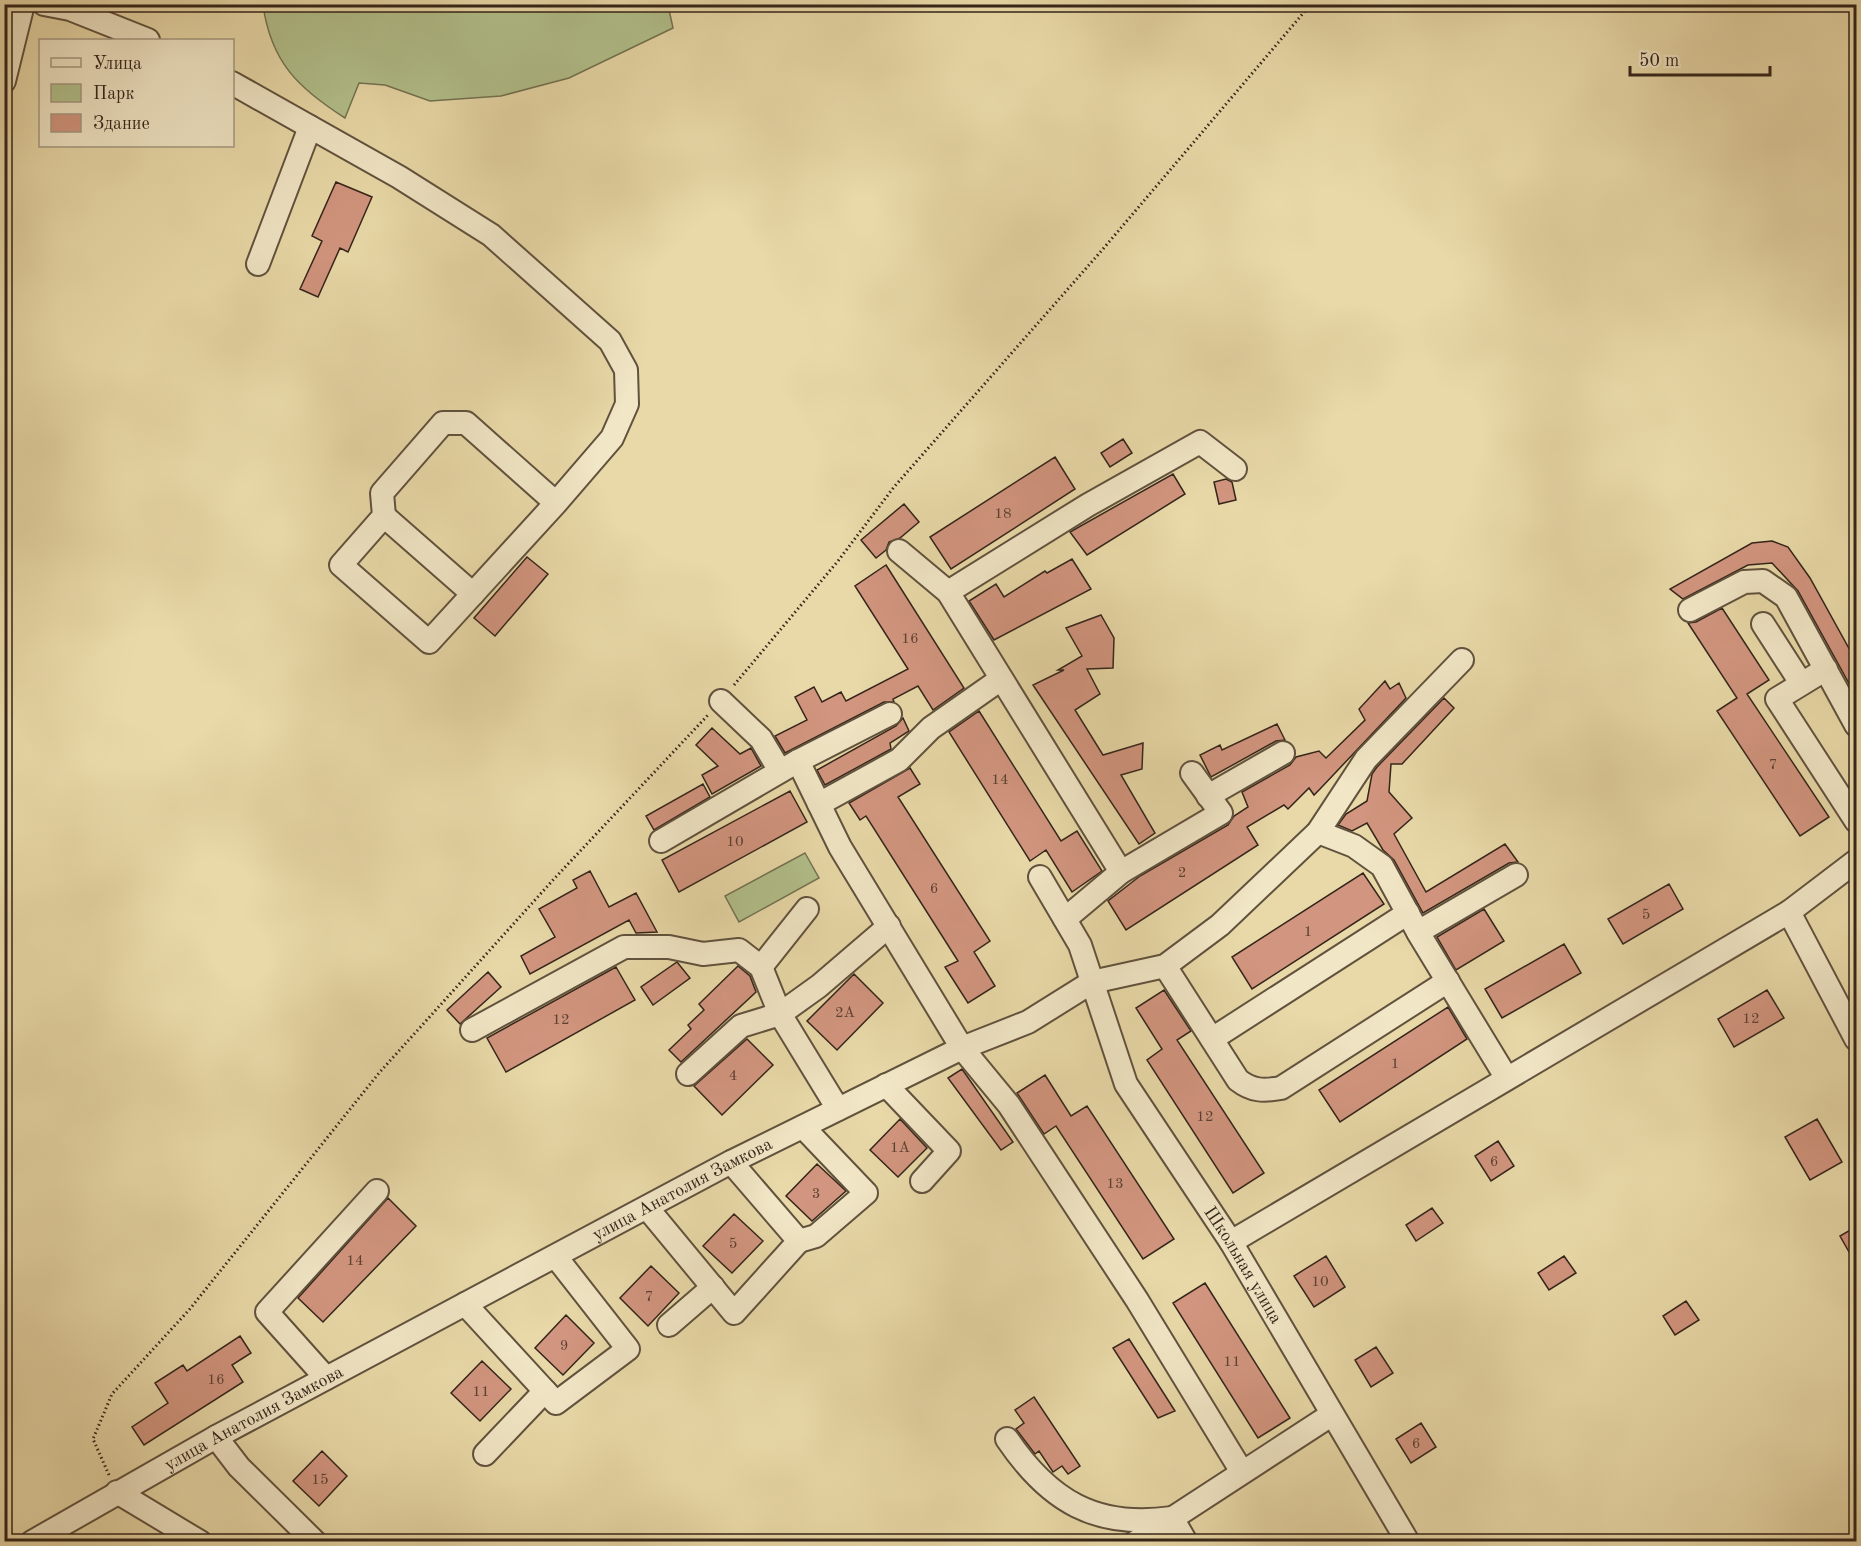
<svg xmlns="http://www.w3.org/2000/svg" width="1861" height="1546" viewBox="0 0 1861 1546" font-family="'Old Standard TT',serif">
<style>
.green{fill:#b2c08b;stroke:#737252;stroke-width:1.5}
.building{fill:#d2957f;stroke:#34251a;stroke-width:1.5}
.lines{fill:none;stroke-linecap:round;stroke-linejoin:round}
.minor-casing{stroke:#61523e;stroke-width:26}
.path{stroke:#34251a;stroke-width:3;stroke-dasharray:1.5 3;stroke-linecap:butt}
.minor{stroke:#f1e6c6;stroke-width:22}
.labels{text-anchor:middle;stroke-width:4.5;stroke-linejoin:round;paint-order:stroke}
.number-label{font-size:15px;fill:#5c4133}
.street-label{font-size:18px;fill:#34251a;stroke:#f1e6c6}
</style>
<rect width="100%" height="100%" fill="#e9d9a8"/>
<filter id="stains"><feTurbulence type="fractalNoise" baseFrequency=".00333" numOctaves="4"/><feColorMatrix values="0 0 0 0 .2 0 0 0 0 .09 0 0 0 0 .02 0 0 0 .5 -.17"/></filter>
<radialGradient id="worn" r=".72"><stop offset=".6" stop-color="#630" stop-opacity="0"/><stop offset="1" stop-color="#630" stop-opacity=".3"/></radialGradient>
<!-- green -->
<path class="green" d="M263,5H668L673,28L569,78L501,96L430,101L385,85L359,83L345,118C298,88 271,62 263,5Z
M805,853L819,878L739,922L725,896Z"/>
<!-- building -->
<path class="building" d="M336,182L372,197L348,252L340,248L318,297L300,289L322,241L312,236Z
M1123,439L1132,453L1110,467L1101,453Z
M1055,457L1075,489L951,569L930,537Z
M1173,474L1185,494L1087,555L1070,532Z
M1226,479L1232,482L1236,500L1219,504L1214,482Z
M904,504L919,522L900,538L889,542L886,550L876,558L861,540Z
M1772,541L1788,547L1810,578L1857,663V698L1798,591L1772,563L1748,565L1683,599L1670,589L1752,543Z
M527,557L548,574L495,636L474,618Z
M1072,559L1091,589L994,640L969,601L996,584L1004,597L1045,571L1047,573Z
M886,565L964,688L933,710L918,686L893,699L894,702H884L785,753L775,736L807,720L795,697L814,687L822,702L841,692L846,701L908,669L855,586Z
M1722,608L1769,680L1747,694L1829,817L1800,836L1717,711L1737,698L1688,623L1696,622Z
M1101,615L1114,638L1113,668L1087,669L1100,694L1075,710L1103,755L1143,743L1142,769L1121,775L1155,833L1139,844L1033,685L1064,670H1058L1082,656L1066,628Z
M1385,681L1390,689L1399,683L1406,698L1320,789L1314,795L1309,788L1288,809L1284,805L1247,827L1258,845L1126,930L1108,901L1140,876L1228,825L1234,816L1248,807L1242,792L1290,765L1296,757L1319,751L1326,758L1365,720L1359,709Z
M1444,698L1454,708L1402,764H1391L1389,792L1412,818L1394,834L1426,892L1505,844L1518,862L1509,863L1423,913L1394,860L1383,850L1367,823L1352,831L1338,825L1346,814L1367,801L1372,774L1377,767Z
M979,711L1061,841L1077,831L1102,871L1072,892L1046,850L1030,861L949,732Z
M903,718L909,731L890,743L891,749L825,785L817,770L896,726Z
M1277,724L1285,740L1276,741L1211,777L1200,755L1220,745L1222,750Z
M712,728L740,754L751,748L761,766L712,794L702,775L718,766L696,745Z
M910,768L920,784L898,797L990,941L974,952L995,986L968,1003L945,967L958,961L866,816L860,820L849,803Z
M703,784L710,797L654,830L646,816Z
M790,791L807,822L679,892L662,860Z
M590,871L609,907L636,893L657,932L636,933L629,920L530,974L521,956L555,937L539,909L577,888L573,880Z
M1363,873L1384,904L1252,989L1232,957Z
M1669,884L1683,909L1623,944L1608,919Z
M1484,909L1504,941L1456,970L1437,937Z
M1564,944L1581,973L1502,1018L1485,989Z
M677,962L690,978L653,1005L641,987Z
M738,966L750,976L756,992L681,1062L669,1050L691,1029L688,1025L704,1010L699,1004Z
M616,967L635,1000L506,1072L487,1038Z
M488,972L501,987L460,1024L447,1010Z
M854,974L883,1003L837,1050L807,1021Z
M1164,990L1191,1031L1177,1040L1264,1173L1233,1193L1147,1060L1162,1049L1136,1008Z
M1767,990L1784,1018L1734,1047L1718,1019Z
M1448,1007L1467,1039L1340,1122L1319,1090Z
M747,1039L773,1065L722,1115L694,1086Z
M962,1069L1013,1142L1001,1150L948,1078Z
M1045,1075L1071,1116L1087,1106L1174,1239L1143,1259L1056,1126L1044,1134L1017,1093Z
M900,1119L927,1148L898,1177L870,1150Z
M1817,1119L1842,1162L1810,1180L1785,1137Z
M1498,1141L1514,1166L1491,1181L1475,1156Z
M817,1164L846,1191L812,1221L786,1196Z
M388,1198L416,1226L323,1322L298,1298Z
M1432,1208L1443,1223L1416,1241L1406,1225Z
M734,1214L763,1241L732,1273L703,1246Z
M1857,1226V1266L1840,1236Z
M1326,1256L1345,1287L1314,1307L1294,1276Z
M1564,1256L1576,1273L1549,1290L1538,1273Z
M651,1266L679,1293L648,1326L620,1298Z
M1205,1283L1290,1418L1258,1438L1173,1303Z
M1686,1301L1699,1320L1675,1335L1663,1316Z
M566,1315L594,1343L563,1375L535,1348Z
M240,1336L251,1353L232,1365L243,1382L144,1445L132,1427L168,1403L155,1383L183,1365L187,1371Z
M1129,1339L1175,1411L1158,1418L1113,1348Z
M1376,1347L1393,1373L1371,1387L1355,1360Z
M482,1361L511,1389L480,1421L451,1393Z
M1034,1397L1080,1466L1068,1474L1062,1466L1053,1472L1039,1451L1035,1454L1016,1429L1024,1423L1015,1410Z
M1421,1423L1436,1447L1411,1463L1396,1439Z
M322,1451L347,1476L319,1506L293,1481Z"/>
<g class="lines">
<!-- minor casing -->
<g class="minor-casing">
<g id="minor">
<path d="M44,4L70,9L148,40"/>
<path d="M4,81L23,4"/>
<path d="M232,83L399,177L491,235L610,341L626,370L627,404L612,438L556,503L429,642L341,565L384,516L382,493L443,423H466L556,503"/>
<path d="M258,264L310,127"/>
<path d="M384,516L473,594"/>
<path d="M899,551L948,592L1121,872"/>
<path d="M948,592L1088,505L1200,442L1235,469"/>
<path d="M1690,610L1744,582L1763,581L1786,597L1856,725"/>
<path d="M1763,624L1801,683"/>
<path d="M1826,669L1777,699L1856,821"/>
<path d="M721,701L761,739L780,771"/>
<path d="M798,761L840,847L962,1048L1009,1105L1137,1300L1242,1472"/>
<path d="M1208,796L1283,753"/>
<path d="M819,804L899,760L931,728L1001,679"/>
<path d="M1318,832L1354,846L1382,866L1419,934L1506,1077"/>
<path d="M661,841L798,761L890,714"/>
<path id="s1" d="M1040,877L1080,945L1126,1084L1231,1242L1408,1542"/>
<path d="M1789,912L1856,1039"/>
<path d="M1065,919L1121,872L1221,813L1192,773"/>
<path d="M1418,932L1516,875"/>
<path d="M1165,966L1238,1080C1252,1091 1263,1091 1281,1088L1448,981"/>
<path d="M761,967L807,909"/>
<path d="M472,1030L624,947H669L703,954L739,950L761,967L780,1014L838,1109"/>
<path d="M1212,1039L1408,913"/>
<path d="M688,1074L741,1026L780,1014L819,986L889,926"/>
<path d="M886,1085L949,1151L922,1181"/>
<path d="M648,1209L734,1313L799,1241L731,1162"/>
<path d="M799,1241L816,1236L866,1193L803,1127"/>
<path d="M1231,1242L1789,912L1856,861"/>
<path d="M465,1304L556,1403L628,1349L556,1257"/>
<path d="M669,1325L713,1287"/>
<path d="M326,1378L267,1312L377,1191"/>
<path d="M216,1437L239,1467L315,1542"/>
<path d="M1007,1439C1049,1501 1096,1529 1172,1518L1186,1542"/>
<path d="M485,1454L545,1391"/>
<path d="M117,1492L200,1542"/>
<path id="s2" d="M32,1542L216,1437L731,1162L962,1048L1028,1022L1092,982L1165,966L1220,925L1318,832L1366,759L1462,660"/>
<path d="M1136,1542L1331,1415"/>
</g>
</g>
<!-- path -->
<path class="path" d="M734,685L838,561L894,487L1103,249L1311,4
M109,1475L93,1439L112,1394L189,1310L379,1073L553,880L708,715"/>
<!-- minor -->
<use href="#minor" class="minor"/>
</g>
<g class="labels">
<!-- number labels -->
<g class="number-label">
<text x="1003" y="518">18</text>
<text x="910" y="643">16</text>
<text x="1773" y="769">7</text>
<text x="1000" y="784">14</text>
<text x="735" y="846">10</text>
<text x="1182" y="877">2</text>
<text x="934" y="893">6</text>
<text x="1646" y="919">5</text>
<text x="1308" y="936">1</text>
<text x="845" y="1017">2А</text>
<text x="1751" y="1023">12</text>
<text x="561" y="1024">12</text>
<text x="1395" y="1068">1</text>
<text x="733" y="1080">4</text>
<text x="1205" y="1121">12</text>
<text x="900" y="1152">1А</text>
<text x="1494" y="1166">6</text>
<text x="1115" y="1188">13</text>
<text x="816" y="1198">3</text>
<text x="733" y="1248">5</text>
<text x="355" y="1265">14</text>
<text x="1320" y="1286">10</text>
<text x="649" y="1301">7</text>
<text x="564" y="1350">9</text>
<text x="1232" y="1366">11</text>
<text x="216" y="1384">16</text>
<text x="481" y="1396">11</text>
<text x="1416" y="1448">6</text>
<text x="320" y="1484">15</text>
</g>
<!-- street labels -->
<g class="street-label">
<text dy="6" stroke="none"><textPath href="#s2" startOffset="740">улица Анатолия Замкова</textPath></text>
<text dy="6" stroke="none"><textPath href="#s1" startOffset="441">Школьная улица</textPath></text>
<text dy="6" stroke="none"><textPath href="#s2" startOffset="254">улица Анатолия Замкова</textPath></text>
</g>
</g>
<!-- margin -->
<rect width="1861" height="1546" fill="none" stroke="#e9d9a8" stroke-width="24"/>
<rect x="6" y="6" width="1849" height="1534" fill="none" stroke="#34251a" stroke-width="3"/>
<rect x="12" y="12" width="1837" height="1522" fill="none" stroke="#34251a" stroke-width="1.5"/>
<!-- legend -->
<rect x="39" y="39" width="195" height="108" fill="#f1e6c6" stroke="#a59981" stroke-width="1.5"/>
<rect x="51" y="58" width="30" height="9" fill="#f1e6c6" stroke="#a59981" stroke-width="1.5"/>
<text x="93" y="69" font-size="18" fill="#34251a">Улица</text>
<rect x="51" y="84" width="30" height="18" fill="#b2c08b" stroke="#a59981" stroke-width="1.5"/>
<text x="93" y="99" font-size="18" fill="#34251a">Парк</text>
<rect x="51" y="114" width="30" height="18" fill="#d2957f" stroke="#a59981" stroke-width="1.5"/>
<text x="93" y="129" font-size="18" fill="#34251a">Здание</text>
<!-- scale -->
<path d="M1630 66v9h140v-9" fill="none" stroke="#34251a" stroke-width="3"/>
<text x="1639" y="66" font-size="18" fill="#34251a" stroke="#f1e6c6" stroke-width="4.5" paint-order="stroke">50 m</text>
<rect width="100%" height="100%" filter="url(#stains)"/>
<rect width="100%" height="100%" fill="url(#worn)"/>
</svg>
